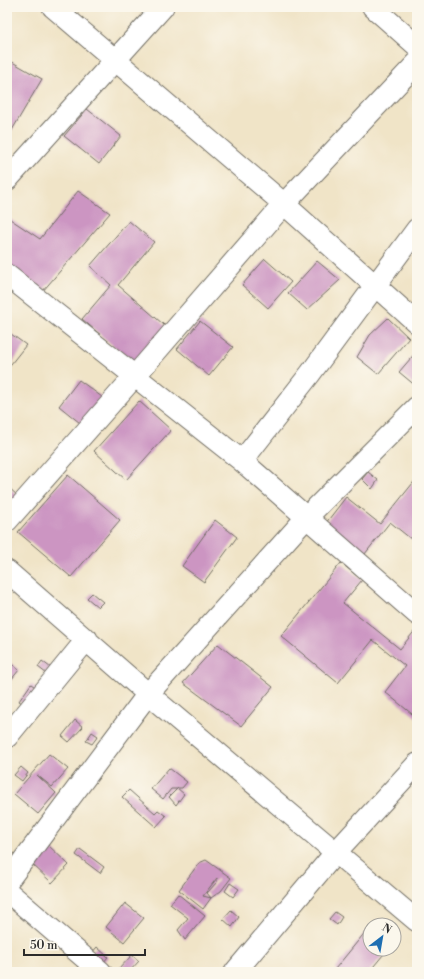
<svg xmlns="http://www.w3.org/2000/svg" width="424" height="979" viewBox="0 0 424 979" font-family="'Libre Bodoni',serif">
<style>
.building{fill:#cc95c2}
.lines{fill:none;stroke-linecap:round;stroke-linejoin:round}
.minor-casing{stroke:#706c62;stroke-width:23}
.minor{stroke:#fff;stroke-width:21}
</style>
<rect width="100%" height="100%" fill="#fbf7ec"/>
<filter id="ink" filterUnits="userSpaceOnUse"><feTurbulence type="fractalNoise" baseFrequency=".025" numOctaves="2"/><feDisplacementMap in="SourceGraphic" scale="8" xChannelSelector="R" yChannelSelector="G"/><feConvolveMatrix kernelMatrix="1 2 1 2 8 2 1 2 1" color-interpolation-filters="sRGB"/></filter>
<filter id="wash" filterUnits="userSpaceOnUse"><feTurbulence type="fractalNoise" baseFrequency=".012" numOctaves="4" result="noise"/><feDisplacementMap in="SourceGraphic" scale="16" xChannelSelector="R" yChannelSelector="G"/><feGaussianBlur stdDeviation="0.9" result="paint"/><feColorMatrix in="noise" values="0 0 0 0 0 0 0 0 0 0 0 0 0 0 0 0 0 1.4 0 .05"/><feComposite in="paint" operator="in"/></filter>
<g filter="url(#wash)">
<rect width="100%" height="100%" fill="#f0e4c7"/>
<g id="blocks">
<!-- building -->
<path class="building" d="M7,59L42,79L8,137L7,136Z
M87,109L121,136L99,164L64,136Z
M78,191L110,213L42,292L7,265V217L40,239Z
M129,221L154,242L118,285L171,331L139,368L82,319L111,285L90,266Z
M265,259L291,282L268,308L242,285Z
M317,261L340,280L307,310L288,293Z
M388,318L409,338L378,374L357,357L370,335Z
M200,321L233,347L209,376L177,349Z
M7,331L26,345L7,369Z
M417,351V387L399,372Z
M79,380L106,400L85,427L59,406Z
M139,401L171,430L126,480L94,451Z
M368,472L378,480L372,489L362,479Z
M68,475L120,520L71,577L18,532Z
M417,478V531L411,539L390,522L361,559L322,528L346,497L380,524Z
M7,486L18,496L7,507Z
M215,520L237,537L204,582L182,566Z
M341,563L362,580L343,603L400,649L417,628V718L385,692L405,666L373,640L338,683L281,636Z
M92,593L103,602L98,607L87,598Z
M218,644L273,687L241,726L183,683Z
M7,660L19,670L7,685Z
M42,661L55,671L51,677L38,667Z
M31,684L38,689L26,706L19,701Z
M75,720L83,727L69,742L62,736Z
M92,732L98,736L92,744L86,741Z
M49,754L68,769L52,787L37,775L56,793L38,814L14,794Z
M21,767L28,773L22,781L14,775Z
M169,768L187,782L182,788H177L184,794L176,805L169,797L177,789H171L163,799L151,789Z
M129,790L155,813L158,810L166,816L156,827L122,797Z
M47,844L69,865L52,883L30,862Z
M80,849L104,867L100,873L76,855Z
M206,860L231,878L221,891L211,898L207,893L217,882V878L203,896L211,898L203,909L179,890L199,863Z
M230,883L239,889L233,897L225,891Z
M178,894L205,916L185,940L178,930L188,918L170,904Z
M125,903L144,918L124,942L106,927Z
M231,910L239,917L232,927L223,919Z
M335,912L342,917L337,925L329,919Z
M367,930L370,933V949H388L369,972H340L335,969Z
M97,947L108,957L102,964L91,954Z
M132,955L139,961L129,972H116Z"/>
</g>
</g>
<g filter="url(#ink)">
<use href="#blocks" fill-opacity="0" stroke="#706c62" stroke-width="1"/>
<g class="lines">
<!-- minor casing -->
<g class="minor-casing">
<path id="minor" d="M53,7L284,204L417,323
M373,7L417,46
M7,180L163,7
M7,275L242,461L417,614
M242,461L310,374L417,229
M7,521L134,377L284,204L417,63
M7,571L148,694L417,921
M7,737L87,639
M7,882L148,694L306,518L417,407
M7,891L101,972
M235,972L336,852L417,764"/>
</g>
<!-- minor -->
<use href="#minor" class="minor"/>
</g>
</g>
<!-- margin -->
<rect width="424" height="979" fill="none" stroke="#fbf7ec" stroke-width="24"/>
<!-- north arrow -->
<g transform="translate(382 937) rotate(31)"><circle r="19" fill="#fbf7ec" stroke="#a8a59f"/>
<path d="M0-3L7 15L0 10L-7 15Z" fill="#1f6fb2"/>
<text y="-6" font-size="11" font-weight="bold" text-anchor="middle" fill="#2b2b2b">N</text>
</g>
<!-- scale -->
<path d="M24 949v6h121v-6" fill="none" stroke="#2b2b2b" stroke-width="2"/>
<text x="30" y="949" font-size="12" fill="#2b2b2b" stroke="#fbf7ec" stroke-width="3" paint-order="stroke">50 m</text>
</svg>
